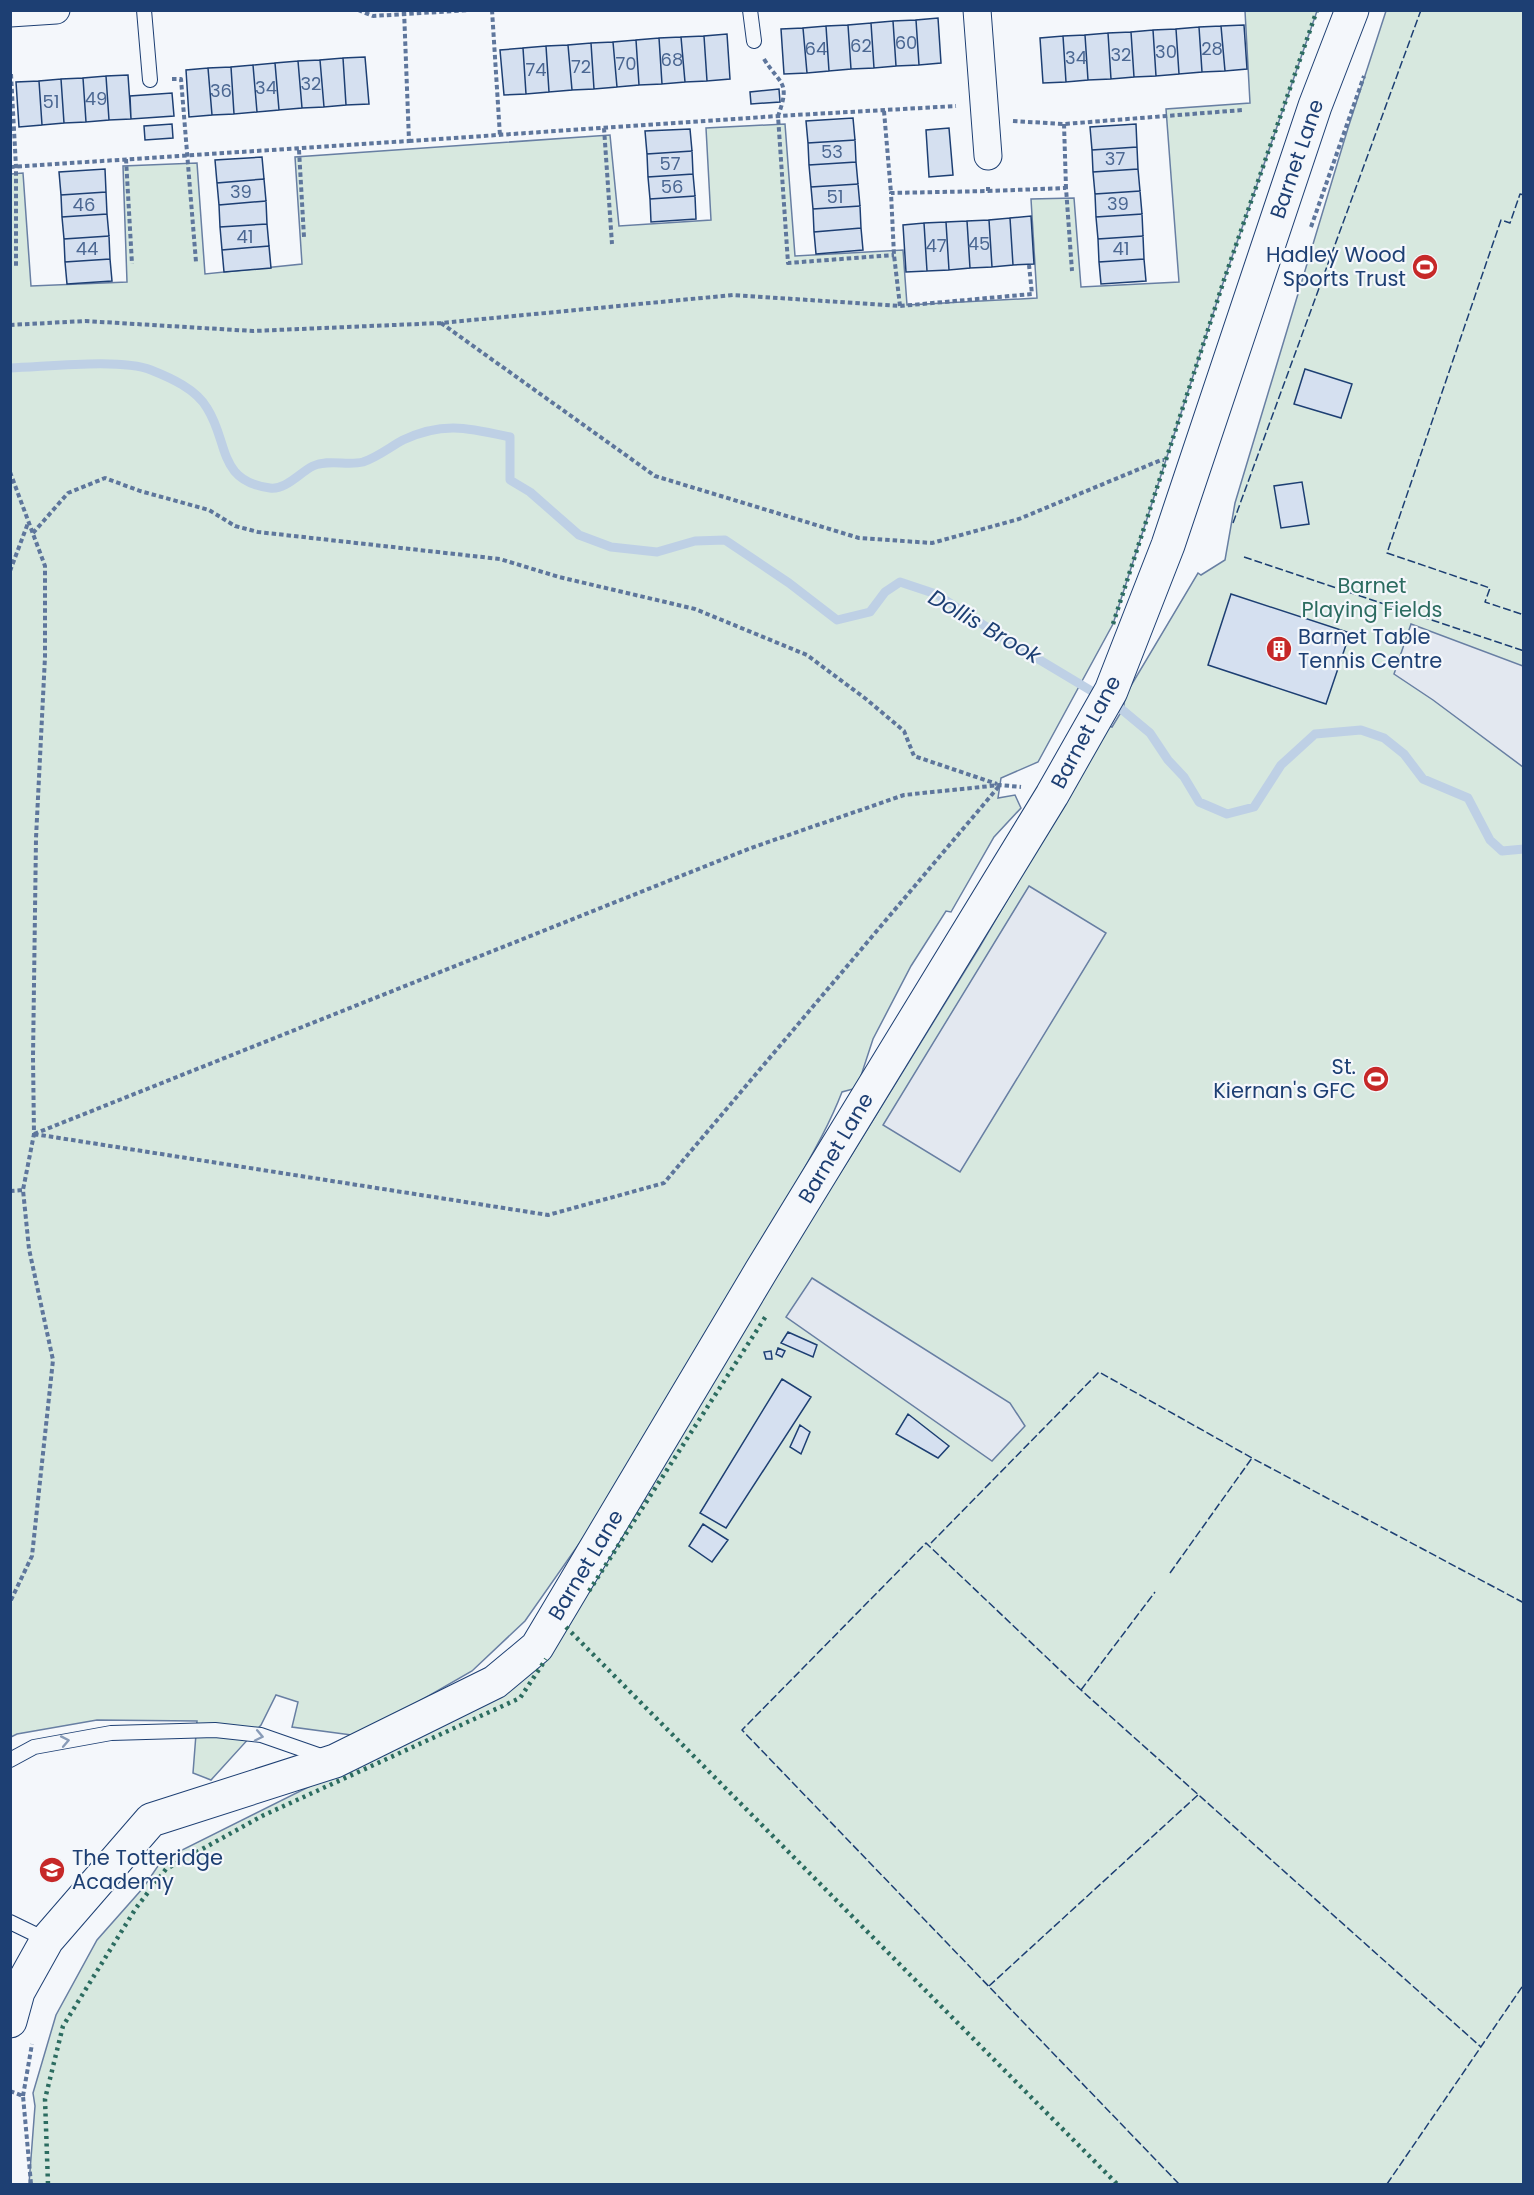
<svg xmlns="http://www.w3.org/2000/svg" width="1534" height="2195" viewBox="0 0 1534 2195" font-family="Poppins,sans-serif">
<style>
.green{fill:#d7e8df;stroke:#687fa3;stroke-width:1.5}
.parking{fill:#e3e8f0;stroke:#687fa3;stroke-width:1.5}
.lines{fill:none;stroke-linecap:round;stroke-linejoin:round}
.stream{stroke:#bed0e5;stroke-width:9}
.building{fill:#d5e0f0;stroke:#1d3f73;stroke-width:1.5}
.lane-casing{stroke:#1d3f73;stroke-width:16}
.street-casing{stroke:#1d3f73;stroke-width:29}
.secondary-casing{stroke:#1d3f73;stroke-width:35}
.path{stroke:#5e769c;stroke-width:4;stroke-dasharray:4.5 3;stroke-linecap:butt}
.lane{stroke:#f4f7fb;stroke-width:14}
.street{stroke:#f4f7fb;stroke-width:27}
.secondary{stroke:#f4f7fb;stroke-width:33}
.hedge{stroke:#2c6c60;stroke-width:4.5;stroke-dasharray:3 4.5;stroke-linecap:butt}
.fence{stroke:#1d3f73;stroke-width:1.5;stroke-dasharray:8 3;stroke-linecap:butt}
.oneway{stroke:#889bb7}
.labels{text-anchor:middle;stroke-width:4.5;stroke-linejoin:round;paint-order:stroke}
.number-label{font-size:18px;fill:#4b6792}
.street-label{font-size:21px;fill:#1d3f73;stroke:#f4f7fb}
.poi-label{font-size:21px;fill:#1d3f73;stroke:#f4f7fb;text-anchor:end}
.park-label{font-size:21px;fill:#2c6c60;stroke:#f4f7fb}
.water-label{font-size:22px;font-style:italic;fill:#1d3f73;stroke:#f4f7fb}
</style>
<rect width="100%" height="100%" fill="#f4f7fb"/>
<!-- green -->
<path class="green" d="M1245,11H1317L1224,280L1113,624L1038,762L1001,778L998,798L1015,795L1021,808L994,837L951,912L946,911L911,966L873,1039L857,1088L842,1092C825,1136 799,1176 777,1218L609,1501L525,1621L472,1671L359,1736L292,1727L298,1702L276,1695L261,1725L211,1780L193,1773L197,1721L97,1720L17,1734L11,1737V174L23,173L31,286L127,282L123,166L197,163L205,274L302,264L295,157L610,135L619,226L711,220L706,128L785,124L795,256L903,250L907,305L1037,298L1031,199L1074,198L1081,287L1179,282L1166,109L1250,103Z
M1386,11H1523V2184H29L35,2106L33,2093L56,2015L97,1940L143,1888L162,1860L515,1684L849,1159L979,948L1109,726L1112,727L1123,709L1126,694L1198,573L1201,575L1225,560L1235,503L1348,128Z"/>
<!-- parking -->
<path class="parking" d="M1411,624L1523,666V767L1433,700L1394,674Z
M1029,886L1106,933L960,1172L883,1125Z
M812,1278L1010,1403L1025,1426L992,1461L786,1317Z"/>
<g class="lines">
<!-- stream -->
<path class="stream" d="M10,368C46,367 120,358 151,370C171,378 196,389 207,408C229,442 217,481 270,488C286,490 299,473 313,466C328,459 348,466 363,462C378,457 390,447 403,440C443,421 469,428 510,437V480L530,492L579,535L611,547L657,552L695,541L725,540L789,583L837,620L870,612L885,592L900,582L936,594L1008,641L1120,708L1150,733L1168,760L1184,777L1199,802L1227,814L1254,807L1281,765L1315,734L1361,730L1384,738L1404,754L1423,779L1468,798L1490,840L1502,851L1524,849"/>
</g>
<!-- building -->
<path class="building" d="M938,18L941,63L919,65L916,20Z
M916,20L919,65L896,66L893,21Z
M893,21L896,66L874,68L871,23Z
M871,23L874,68L851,69L848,25Z
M848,25L851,69L829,71L826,26Z
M1244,25L1247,69L1225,71L1221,26Z
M826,26L829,71L807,73L803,28Z
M1221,26L1225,71L1202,72L1199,27Z
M1199,27L1202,72L1179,74L1176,29Z
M803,28L807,73L784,74L781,29Z
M1176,29L1179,74L1156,76L1153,30Z
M1153,30L1156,76L1134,77L1131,32Z
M1131,32L1134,77L1111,79L1108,33Z
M1108,33L1111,79L1088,80L1085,35Z
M727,34L730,79L707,81L704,36Z
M1085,35L1088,80L1066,82L1063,36Z
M704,36L707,81L685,82L681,37Z
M1063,36L1066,82L1043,83L1040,38Z
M681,37L685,82L662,84L659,38Z
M659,38L662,84L639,85L636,40Z
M636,40L639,85L617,87L613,42Z
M613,42L617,87L594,89L591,43Z
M591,43L594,89L572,90L568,45Z
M568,45L572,90L549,92L546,46Z
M546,46L549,92L526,94L523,48Z
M523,48L526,94L504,95L500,50Z
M365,57L369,104L346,105L343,58Z
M343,58L346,105L324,107L320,60Z
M320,60L324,107L302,108L298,61Z
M298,61L302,108L279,110L275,63Z
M275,63L279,110L257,112L253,65Z
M253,65L257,112L234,114L231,67Z
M231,67L234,114L212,115L208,68Z
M208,68L212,115L189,117L186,70Z
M128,75L131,119L109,120L106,76Z
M106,76L109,120L86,122L83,78Z
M83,78L86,122L64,123L61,79Z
M61,79L64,123L42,125L39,81Z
M39,81L42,125L19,127L16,82Z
M779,89L780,102L751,104L750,92Z
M172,93L174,116L131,119L130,96Z
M853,118L855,140L808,143L806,121Z
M172,124L173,138L145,140L144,126Z
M1136,124L1137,147L1092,150L1090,127Z
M949,128L953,175L929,177L926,130Z
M690,129L692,151L647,154L645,131Z
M855,140L856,162L809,165L808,143Z
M1137,147L1138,169L1093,172L1092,150Z
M692,151L693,174L648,177L647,154Z
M262,157L264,179L217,183L215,160Z
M856,162L858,184L811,187L809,165Z
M105,169L106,192L61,195L59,172Z
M1138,169L1140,191L1095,194L1093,172Z
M693,174L695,196L650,199L648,177Z
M264,179L266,201L219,205L217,183Z
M858,184L860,206L813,209L811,187Z
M1140,191L1142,214L1096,217L1095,194Z
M106,192L107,214L62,217L61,195Z
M695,196L696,219L651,222L650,199Z
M266,201L267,224L220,227L219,205Z
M860,206L861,228L814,232L813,209Z
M107,214L109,236L64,239L62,217Z
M1142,214L1143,236L1098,239L1096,217Z
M1031,216L1034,264L1013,265L1010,218Z
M1010,218L1013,265L992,267L989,220Z
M989,220L992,267L970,268L967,221Z
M967,221L970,268L949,270L946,222Z
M946,222L949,270L927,271L924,223Z
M924,223L927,271L906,272L903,225Z
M267,224L269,246L222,250L220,227Z
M861,228L863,250L816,254L814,232Z
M109,236L110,259L65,262L64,239Z
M1143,236L1144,259L1099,262L1098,239Z
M269,246L271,268L224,272L222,250Z
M110,259L112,281L67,284L65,262Z
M1144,259L1146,281L1101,284L1099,262Z
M1305,369L1352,384L1341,418L1294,404Z
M1302,482L1309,524L1281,528L1274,486Z
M1231,594L1350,633L1326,704L1208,665Z
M788,1332L817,1345L813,1357L781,1343Z
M778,1348L785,1351L782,1357L776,1354Z
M771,1351L772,1359H766L764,1352Z
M782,1379L811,1397L726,1528L700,1513Z
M908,1414L949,1446L938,1458L896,1434Z
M800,1425L810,1432L801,1454L790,1447Z
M703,1524L728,1540L712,1562L689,1546Z"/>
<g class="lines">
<!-- lane casing -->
<g class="lane-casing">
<path id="lane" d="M144,10L150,80
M750,10L754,41
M10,1760L34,1747L111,1733L215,1730L261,1735L327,1758
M10,1922L47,1940"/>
</g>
<!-- street casing -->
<g class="street-casing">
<path id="street" d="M977,10L988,156
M10,13L56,10"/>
</g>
<!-- secondary casing -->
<g class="secondary-casing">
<path id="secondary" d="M10,2021L18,1992L47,1940L151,1820L335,1761L495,1682L537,1647L761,1271L1052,795L1111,691L1168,545L1315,106L1352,10"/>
</g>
<!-- path -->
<path class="path" d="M358,10L373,16L471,10
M492,10L500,136
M764,59C780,85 791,81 778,116L788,263L894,255
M11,74L16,167V266
M172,79H181L196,262
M884,111L891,193
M1013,121L1064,124L1243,110
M1064,124L1066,188
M604,128L612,244
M409,141L778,116L956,106
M299,150L304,237
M126,159L132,264
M10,167L409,141L404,10
M988,191L1066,188L1072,271
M1311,227L1364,76
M900,306L894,255L891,193L988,191V184
M441,323L655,476L859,538L932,543L1019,519L1161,460H1164
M10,325L85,321L253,331L441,323L733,295L900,306L1032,294L1029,265
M10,472L45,566V657L36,838L33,1057L34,1134L23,1190L29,1249L53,1360L32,1556L10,1602
M33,533L68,493L105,478L140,491L209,510L235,526L258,532L500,559L559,577L695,609L807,655L866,699L904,731L914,756L997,784
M10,571L28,523
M34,1134L548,1215L664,1183L1000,785
M34,1134L751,848L904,795L1000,785L1021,787
M10,1191L23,1190
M10,2091L23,2096L31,2184
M23,2096L32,2044"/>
<!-- lane -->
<use href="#lane" class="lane"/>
<!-- street -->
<use href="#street" class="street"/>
<!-- secondary -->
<use href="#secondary" class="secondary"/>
<!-- hedge -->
<path class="hedge" d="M1113,624L1224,280L1317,10
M589,1591L766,1316
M566,1627L1117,2184
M48,2184L45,2099L63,2026L136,1908L166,1869L262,1816L520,1698L546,1659"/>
<!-- fence -->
<path class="fence" d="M1524,195L1520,194L1510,223L1501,220L1387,553L1490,588L1485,602L1524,615
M1233,523L1421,10
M1244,557L1524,651
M931,1543L1099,1372L1252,1458L1524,1603
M1170,1573L1252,1458
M1081,1690L1155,1592
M989,1986L1199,1794
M1179,2184L742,1730L926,1543L1081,1690L1481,2047
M1387,2184L1524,1984"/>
</g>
<!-- one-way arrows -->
<defs><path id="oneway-chevron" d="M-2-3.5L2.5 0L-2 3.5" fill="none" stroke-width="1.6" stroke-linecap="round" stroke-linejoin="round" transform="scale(1.5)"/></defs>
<g class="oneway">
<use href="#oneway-chevron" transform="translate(259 1736) rotate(12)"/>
<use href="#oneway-chevron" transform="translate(65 1741) rotate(-11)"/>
</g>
<!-- icons -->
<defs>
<g id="stadium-disc" transform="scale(1.35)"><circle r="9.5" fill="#c62828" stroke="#f4f7fb"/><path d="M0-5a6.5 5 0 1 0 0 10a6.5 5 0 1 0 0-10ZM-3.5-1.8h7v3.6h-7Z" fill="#fff"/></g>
<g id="building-disc" transform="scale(1.35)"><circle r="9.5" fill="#c62828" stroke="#f4f7fb"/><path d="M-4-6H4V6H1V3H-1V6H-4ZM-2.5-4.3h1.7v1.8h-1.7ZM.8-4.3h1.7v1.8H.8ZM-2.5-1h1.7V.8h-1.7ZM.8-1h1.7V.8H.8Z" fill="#fff"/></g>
<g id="school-disc" transform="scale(1.35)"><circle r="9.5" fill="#c62828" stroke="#f4f7fb"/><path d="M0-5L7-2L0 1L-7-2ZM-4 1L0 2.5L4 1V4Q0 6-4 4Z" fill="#fff"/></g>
</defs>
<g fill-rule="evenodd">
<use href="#stadium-disc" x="1425" y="267"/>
<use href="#building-disc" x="1279" y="649"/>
<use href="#stadium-disc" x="1376" y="1079"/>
<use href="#school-disc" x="52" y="1870"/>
</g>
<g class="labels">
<!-- number labels -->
<g class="number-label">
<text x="906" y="49">60</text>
<text x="861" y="52">62</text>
<text x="816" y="55">64</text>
<text x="1212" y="55">28</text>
<text x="1166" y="58">30</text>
<text x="1121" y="61">32</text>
<text x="1076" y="64">34</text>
<text x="672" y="66">68</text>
<text x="626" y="70">70</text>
<text x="581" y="73">72</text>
<text x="536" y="76">74</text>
<text x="311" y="90">32</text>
<text x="266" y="94">34</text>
<text x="221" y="97">36</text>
<text x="96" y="105">49</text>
<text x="51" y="108">51</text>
<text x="832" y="158">53</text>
<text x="1115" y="165">37</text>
<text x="670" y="170">57</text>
<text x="672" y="193">56</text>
<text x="241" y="198">39</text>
<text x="835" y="203">51</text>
<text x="1118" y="210">39</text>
<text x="84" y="211">46</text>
<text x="245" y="243">41</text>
<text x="979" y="250">45</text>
<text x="936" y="252">47</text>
<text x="87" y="255">44</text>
<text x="1121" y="255">41</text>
</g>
<!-- street labels -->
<g class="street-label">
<text transform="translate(1297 159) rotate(-71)" y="7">Barnet Lane</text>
<text transform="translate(1086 732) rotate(-62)" y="7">Barnet Lane</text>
<text transform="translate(836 1148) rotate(-59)" y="7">Barnet Lane</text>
<text transform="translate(586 1565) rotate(-59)" y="7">Barnet Lane</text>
</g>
<!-- poi labels -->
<g class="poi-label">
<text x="1406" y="262">Hadley Wood<tspan x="1406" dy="24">Sports Trust</tspan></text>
<text x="1298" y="644" text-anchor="start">Barnet Table<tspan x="1298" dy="24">Tennis Centre</tspan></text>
<text x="1356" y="1074">St.<tspan x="1356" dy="24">Kiernan's GFC</tspan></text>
<text x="72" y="1865" text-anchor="start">The Totteridge<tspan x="72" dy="24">Academy</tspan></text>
</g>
<!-- park labels -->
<g class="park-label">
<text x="1372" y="593">Barnet<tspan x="1372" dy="24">Playing Fields</tspan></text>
</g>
<!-- water labels -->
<g class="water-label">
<text transform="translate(985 626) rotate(30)" y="8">Dollis Brook</text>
</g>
</g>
<!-- border -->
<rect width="1534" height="2195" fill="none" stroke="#1d3f73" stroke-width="24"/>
</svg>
